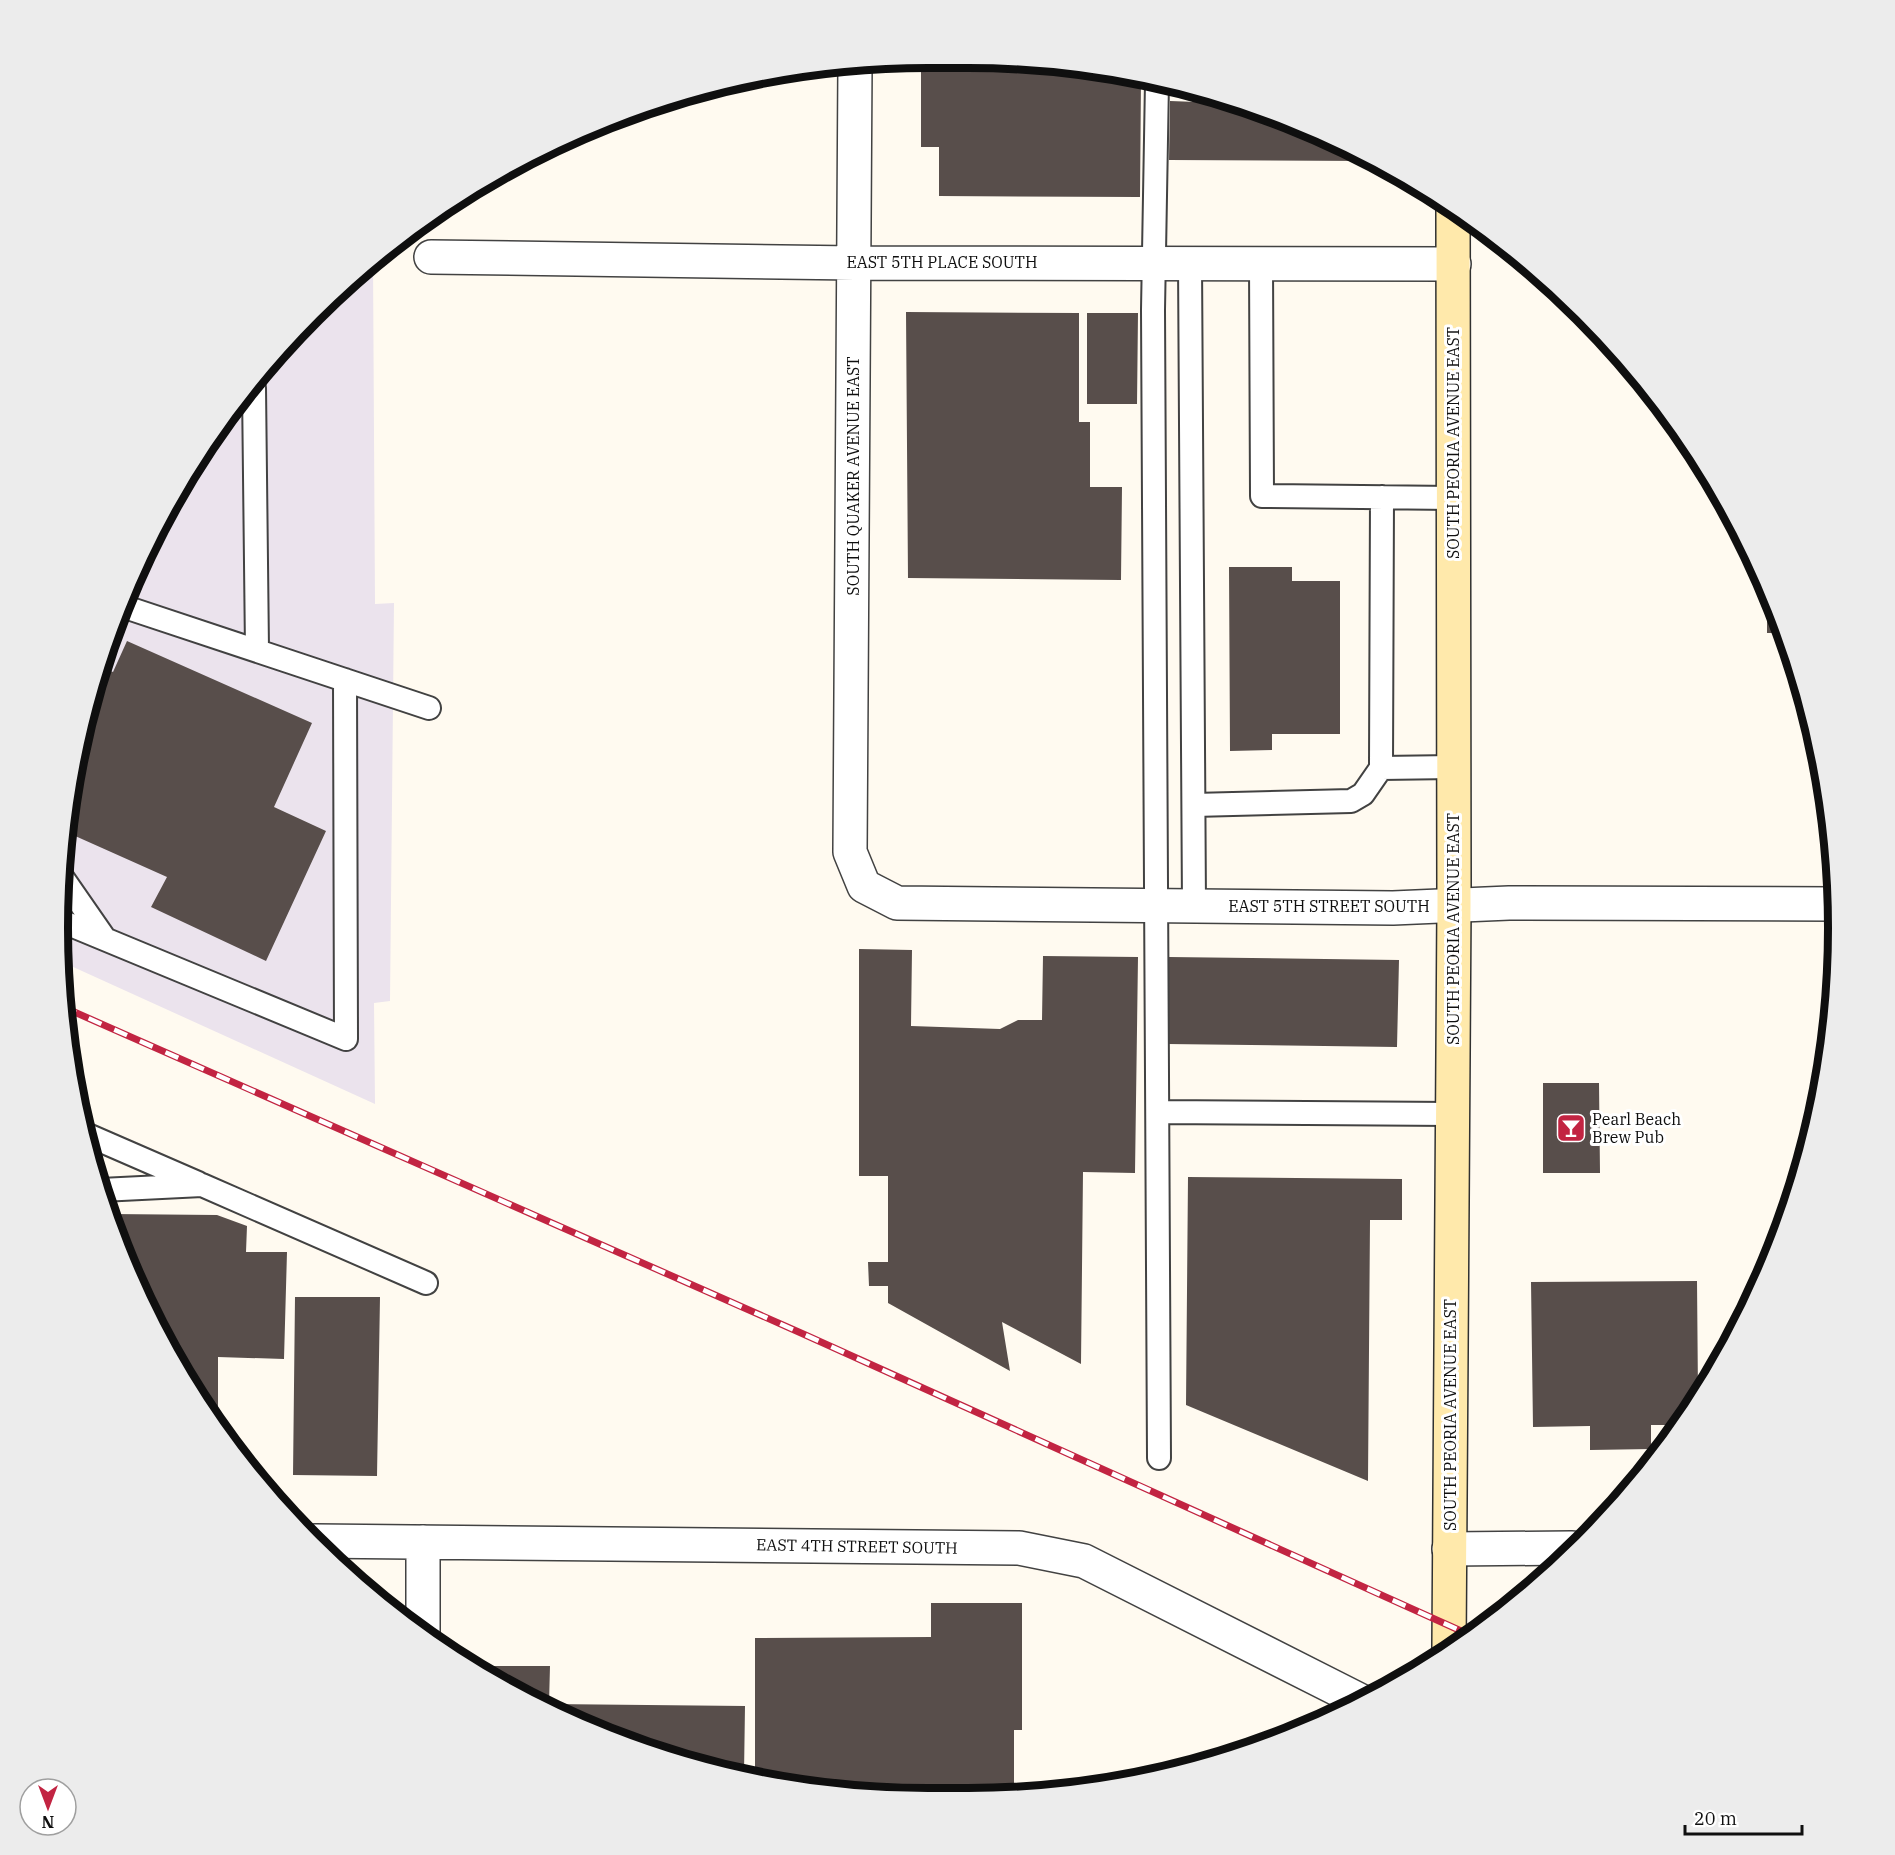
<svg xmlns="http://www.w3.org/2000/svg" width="1895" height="1855" viewBox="0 0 1895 1855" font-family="'IBM Plex Serif',serif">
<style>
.industrial{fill:#ebe3ed}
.building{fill:#584e4b}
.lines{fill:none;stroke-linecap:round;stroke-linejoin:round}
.service-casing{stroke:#424242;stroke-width:26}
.minor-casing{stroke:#424242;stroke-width:36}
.secondary-casing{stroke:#313131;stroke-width:36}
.service{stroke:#fff;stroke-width:22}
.minor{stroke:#fff;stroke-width:33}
.secondary{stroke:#ffe9ab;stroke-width:33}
.rail-casing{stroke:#c22442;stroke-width:7}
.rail{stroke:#fff;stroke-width:4.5;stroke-dasharray:14;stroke-linecap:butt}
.labels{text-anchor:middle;stroke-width:6;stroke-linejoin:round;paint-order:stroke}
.street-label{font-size:16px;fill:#0f0f0f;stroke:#fff}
.poi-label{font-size:16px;fill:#0f0f0f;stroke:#fff;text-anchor:start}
.rim{fill:none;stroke:#0f0f0f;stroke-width:8}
</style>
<rect width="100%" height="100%" fill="#fffaf0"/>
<!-- industrial -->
<path class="industrial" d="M373,262L375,604L394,603L390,1001L374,1003L375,1104L60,961L64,814L103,647L174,492L312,312Z"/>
<!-- building -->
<path class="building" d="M921,58L1081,64L1141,78L1140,197L939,196V147H921Z
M1223,98L1248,103L1366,157V161L1169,160L1170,101L1223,103Z
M906,312L1079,313V422H1090V487H1122L1121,580L908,578Z
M1087,313H1138L1137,404H1087Z
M1229,567H1292V581H1340V734H1272V750L1230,751Z
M1767,593L1782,633H1767Z
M127,641L312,723L274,807L326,831L266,961L151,907L167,877L64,831V814L99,666L113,672Z
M859,949L912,950L911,1026L1000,1029L1018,1020H1042L1043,956L1138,957L1135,1173L1083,1172L1081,1364L1002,1322L1010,1371L888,1303V1286H869L868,1262H888V1176H859Z
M1169,957L1399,960L1397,1047L1167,1044Z
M1543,1083H1599L1600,1173H1543Z
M1188,1177L1402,1179V1220H1370L1368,1481L1186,1405Z
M111,1214L217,1215L247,1226L246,1252H287L284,1359L218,1357V1427L147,1312Z
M1697,1281L1698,1395L1677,1425H1651V1449L1590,1450V1426L1533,1427L1531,1282Z
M295,1297H380L377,1476L293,1475Z
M931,1603H1022V1730H1014V1796L814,1791L755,1777V1638L931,1637Z
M494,1666H550L549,1704L745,1706L744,1774L648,1752L494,1682Z"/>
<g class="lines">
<!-- service casing -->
<g class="service-casing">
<path id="service" d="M1157,82L1153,310L1159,1458
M1190,262L1194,906
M1261,263L1262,496L1453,498
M254,388L257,650
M122,606L429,708
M1381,768L1453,767
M1194,805L1351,801L1363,794L1381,768L1382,497
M62,877L105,939
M61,921L346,1039L345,680
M1158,1112L1452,1114
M83,1133L198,1183
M101,1190L202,1185L426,1283"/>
</g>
<!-- minor casing -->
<g class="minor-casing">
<path id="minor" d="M855,64L850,852L864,886L897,903L1393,908L1509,903L1835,904
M431,257L855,263L1454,264
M315,1541L1019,1548L1084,1561L1363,1702
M423,1542V1632
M1449,1549L1572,1548"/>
</g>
<!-- secondary casing -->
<g class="secondary-casing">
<path id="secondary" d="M1449,1648L1454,905L1453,210"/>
</g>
<!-- service -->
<use href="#service" class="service"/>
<!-- minor -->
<use href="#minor" class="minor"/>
<!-- secondary -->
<use href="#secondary" class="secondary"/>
<!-- rail casing -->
<g class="rail-casing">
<path id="rail" d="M63,1007L801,1333L1470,1635"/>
</g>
<!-- rail -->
<use href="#rail" class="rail"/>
</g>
<!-- icons -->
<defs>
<g id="bar-square" transform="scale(1.5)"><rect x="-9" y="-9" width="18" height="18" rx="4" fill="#c22442" stroke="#fff"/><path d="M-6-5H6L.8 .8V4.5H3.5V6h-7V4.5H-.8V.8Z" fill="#fff"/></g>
</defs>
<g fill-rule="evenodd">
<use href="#bar-square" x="1571" y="1128"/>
</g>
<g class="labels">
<!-- street labels -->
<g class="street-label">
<text x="942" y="268">EAST 5TH PLACE SOUTH</text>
<text transform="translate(1453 443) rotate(-90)" y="6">SOUTH PEORIA AVENUE EAST</text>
<text transform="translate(853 476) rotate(-90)" y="6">SOUTH QUAKER AVENUE EAST</text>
<text x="1329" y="912">EAST 5TH STREET SOUTH</text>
<text transform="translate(1453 929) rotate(-90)" y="6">SOUTH PEORIA AVENUE EAST</text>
<text transform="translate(1450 1415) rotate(-90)" y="6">SOUTH PEORIA AVENUE EAST</text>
<text transform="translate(857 1546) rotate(1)" y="6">EAST 4TH STREET SOUTH</text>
</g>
<!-- poi labels -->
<g class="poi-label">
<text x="1592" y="1125">Pearl Beach<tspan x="1592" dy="18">Brew Pub</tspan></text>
</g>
</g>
<!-- crop -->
<path d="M0 0H1895V1855H0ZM928 68H968A860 860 0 0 1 1828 928V928A860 860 0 0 1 968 1788H928A860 860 0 0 1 68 928V928A860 860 0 0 1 928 68Z" fill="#ececec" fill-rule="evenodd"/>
<path class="rim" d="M928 68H968A860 860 0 0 1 1828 928V928A860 860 0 0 1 968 1788H928A860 860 0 0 1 68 928V928A860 860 0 0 1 928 68Z"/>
<!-- north arrow -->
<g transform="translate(48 1807) rotate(180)"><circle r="28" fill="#ffffff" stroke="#9f9f9f" stroke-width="1.5"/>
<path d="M0-4.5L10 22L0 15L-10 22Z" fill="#c22442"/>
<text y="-9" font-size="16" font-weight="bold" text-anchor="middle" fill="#0f0f0f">N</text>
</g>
<!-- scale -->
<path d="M1685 1825v9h117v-9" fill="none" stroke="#0f0f0f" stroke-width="3"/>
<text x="1694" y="1825" font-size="18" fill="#0f0f0f" stroke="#ffffff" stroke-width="4.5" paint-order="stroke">20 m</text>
</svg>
